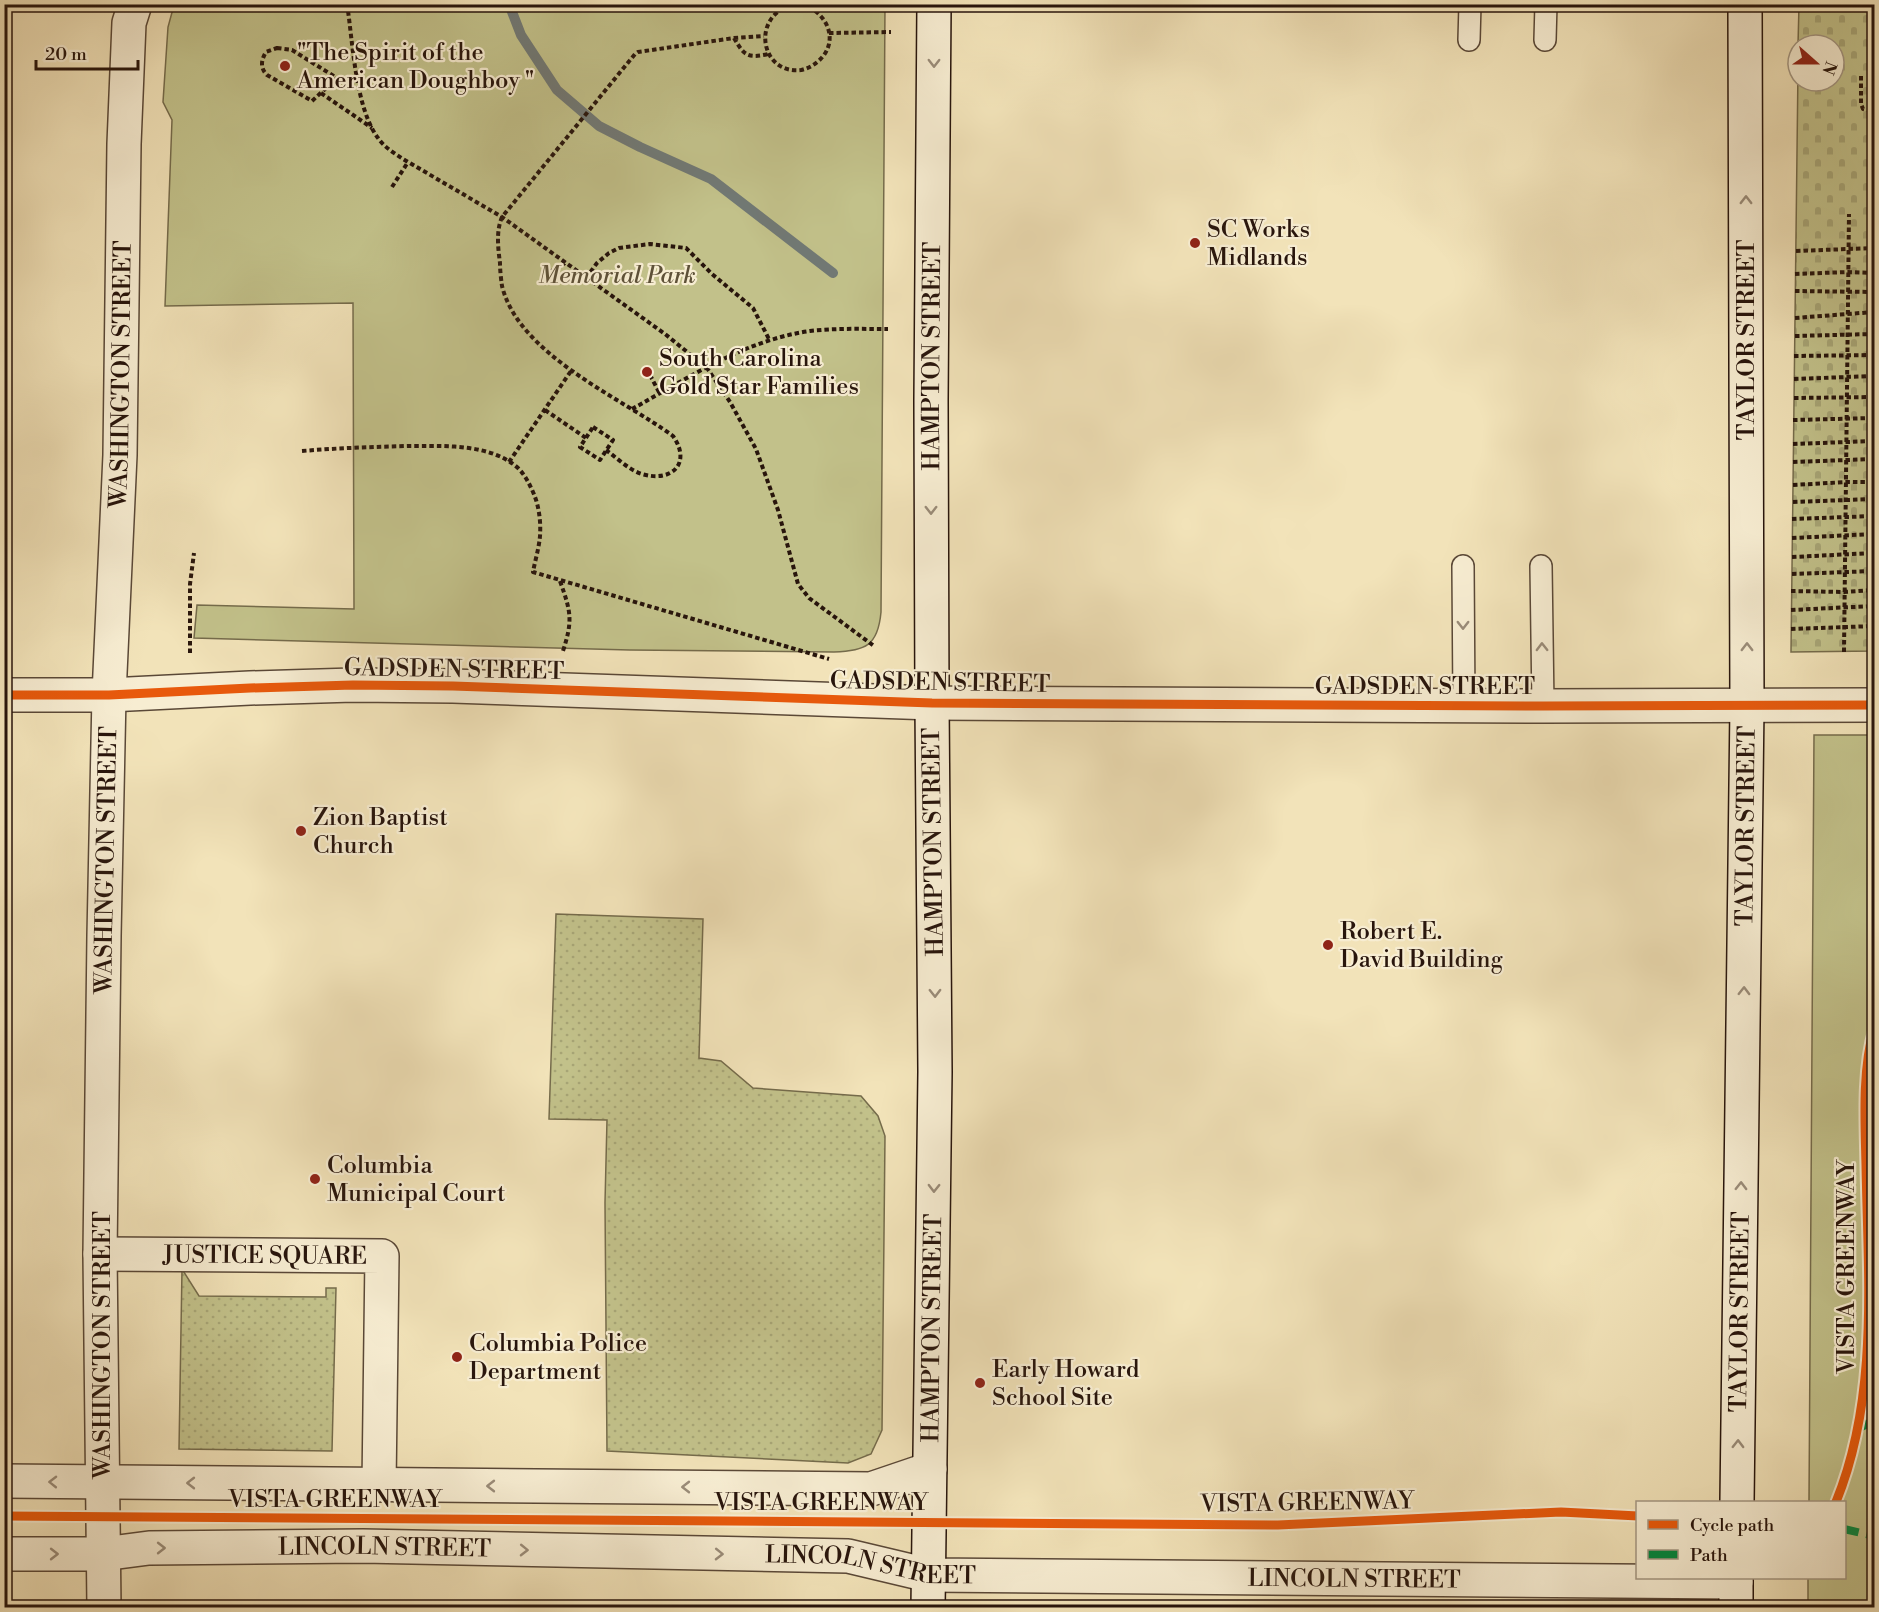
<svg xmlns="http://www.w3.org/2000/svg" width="1879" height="1612" viewBox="0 0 1879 1612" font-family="'Libre Bodoni',serif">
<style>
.grass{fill:url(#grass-dots);stroke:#756b4b;stroke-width:1.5}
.cemetery{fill:url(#cemetery-stones);stroke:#756b4b;stroke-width:1.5}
.park{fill:#c2c18a;stroke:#756b4b;stroke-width:1.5}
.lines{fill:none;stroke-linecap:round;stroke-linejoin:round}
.stream{stroke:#717975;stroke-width:10}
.service-casing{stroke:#5a4837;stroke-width:24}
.minor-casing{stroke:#5a4837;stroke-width:36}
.tertiary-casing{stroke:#5a4837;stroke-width:36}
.secondary-casing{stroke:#28150c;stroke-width:36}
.path{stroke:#28150c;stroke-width:4;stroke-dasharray:4.5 3;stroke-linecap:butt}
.service{stroke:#f7edd2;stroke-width:21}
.minor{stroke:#f7edd2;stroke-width:33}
.tertiary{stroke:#f7edd2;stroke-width:33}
.secondary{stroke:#f7edd2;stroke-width:33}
.quiet{stroke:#00873e;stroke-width:8;stroke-dasharray:15 8;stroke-linecap:butt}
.cycleway-casing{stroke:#f7edd2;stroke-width:13}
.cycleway{stroke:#e8590c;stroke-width:9}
.oneway{stroke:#9a8c79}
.poi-dot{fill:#8f2418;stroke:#f7edd2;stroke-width:2}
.labels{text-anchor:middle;stroke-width:4.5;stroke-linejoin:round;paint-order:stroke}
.poi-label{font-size:24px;fill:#28150c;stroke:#f7edd2;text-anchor:start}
.park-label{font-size:24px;font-style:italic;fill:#5e5138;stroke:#f7edd2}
.street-label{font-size:24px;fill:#28150c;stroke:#f7edd2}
</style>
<defs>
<pattern id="grass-dots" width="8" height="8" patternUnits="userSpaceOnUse" patternTransform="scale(1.5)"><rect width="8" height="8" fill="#c2c18a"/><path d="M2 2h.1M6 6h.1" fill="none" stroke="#a7a576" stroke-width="1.8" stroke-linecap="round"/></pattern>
<pattern id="cemetery-stones" width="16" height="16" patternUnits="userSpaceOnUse" patternTransform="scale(1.5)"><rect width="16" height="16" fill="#c2c18a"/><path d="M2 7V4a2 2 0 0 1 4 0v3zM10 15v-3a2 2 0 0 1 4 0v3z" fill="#a7a576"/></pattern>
</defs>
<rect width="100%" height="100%" fill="#f2e3b9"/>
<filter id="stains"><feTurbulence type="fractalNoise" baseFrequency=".00333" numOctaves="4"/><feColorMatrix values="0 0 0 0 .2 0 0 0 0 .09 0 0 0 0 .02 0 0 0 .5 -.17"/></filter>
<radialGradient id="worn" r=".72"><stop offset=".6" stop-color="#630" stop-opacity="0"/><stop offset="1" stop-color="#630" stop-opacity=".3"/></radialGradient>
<!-- grass -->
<path class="grass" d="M556,914L703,919L699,1058L721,1061L753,1088L861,1096L878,1116L885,1136L882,1430L871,1454L848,1463L607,1451L605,1203L607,1120L549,1119Z
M182,1269L199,1296L326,1297V1288H336L332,1451L179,1449Z"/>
<!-- cemetery -->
<path class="cemetery" d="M1799,5H1874V651L1791,652L1798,69V81H1834V45H1798Z"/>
<!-- park -->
<path class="park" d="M174,5H885L881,612C878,646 865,651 834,652L630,650L194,638L197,605L354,609L353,303L165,306L172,120L163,102L168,27Z
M1814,735H1874V1607H1808V1578H1844V1502H1809Z"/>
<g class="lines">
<!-- stream -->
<path class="stream" d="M509,4L521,35L557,90L599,126L640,147L711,179L833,273"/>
<!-- service casing -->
<g class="service-casing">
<path id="service" d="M1469,40L1470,4
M1545,40L1546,4
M1463,566L1464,706
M1541,566L1543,706"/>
</g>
<!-- minor casing -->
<g class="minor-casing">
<g id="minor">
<path id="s1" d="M100,1254L382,1256L379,1485"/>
</g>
</g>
<!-- tertiary casing -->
<g class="tertiary-casing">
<g id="tertiary">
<path d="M4,695H109L250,688L353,685L453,686L932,703L1543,706L1874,705"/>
<path d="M4,1481L871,1489L930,1469"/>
<path id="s2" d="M4,1554H103L149,1548L363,1546L848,1556L928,1575L1736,1582"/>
<path id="s3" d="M104,1608L100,1254L104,936L109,695L120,455L124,144L129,23L135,4"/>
</g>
</g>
<!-- secondary casing -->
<g class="secondary-casing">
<g id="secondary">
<path id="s4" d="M1737,1502L1747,706L1745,4"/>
<path id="s5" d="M928,1608L935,1072L932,703L931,400L934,4"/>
<path d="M1736,1608V1578"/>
</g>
</g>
<!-- path -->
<path class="path" d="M347,4C353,42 355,107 378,138C384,147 394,153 403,159L502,217L665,334L707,368L730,402L756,449L778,510L798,584L809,598L874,646
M798,4C750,10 758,75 801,70C810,68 818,63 824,55C839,34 822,8 799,4
M829,33L891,32
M734,38C745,57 748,58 769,54
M277,48L292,50L337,78L312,101L267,75C260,68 261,60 266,52Z
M1861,76V104L1863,109L1874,111
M321,93L372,128
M392,187L408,162
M1796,251L1874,248
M1795,274L1848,272L1874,273
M543,276L565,263
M586,278L597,263L609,253L619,248L650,244L686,248L712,274L753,308L770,341
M1795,291L1874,292
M1795,318L1874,312
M1795,336L1874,334
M1794,356L1874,355
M650,375L660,394
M1794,379L1874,376
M1794,398L1874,397
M632,409C688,378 745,340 810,331C836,328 862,329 888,329
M545,410L586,438
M1793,420L1874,418
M593,427L613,440L600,460L580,447Z
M1793,444L1874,441
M606,450C617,458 629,470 642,474C672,483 692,463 673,436C620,397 519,355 502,286C501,279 500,270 500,263C498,248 496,231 502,217L635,54L638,52L734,38L764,36
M302,451C337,448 372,447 408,446C443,446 490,443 518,468C525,475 529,483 533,492C539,505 541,522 540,536C539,548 535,561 533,572L829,659
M509,462L571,371
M1793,462L1874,459
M1793,485L1846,482H1874
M1793,502L1874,499
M1792,519L1874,516
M1792,538L1874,534
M1792,557L1874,553
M1792,574L1874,571
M560,581C571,612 573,620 563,651
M1791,591L1844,592L1874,590
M1791,610L1874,606
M1791,629L1874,626
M1844,652L1849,214
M190,653V584L194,553"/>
<!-- service -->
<use href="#service" class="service"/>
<!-- minor -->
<use href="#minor" class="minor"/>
<!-- tertiary -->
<use href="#tertiary" class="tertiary"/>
<!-- secondary -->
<use href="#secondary" class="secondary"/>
<!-- quiet -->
<path class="quiet" d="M1858,1429L1874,1420
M1844,1529L1874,1536"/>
<!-- cycleway casing -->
<g class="cycleway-casing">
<path id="cycleway" d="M4,695H109L250,688L353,685L453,686L932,703L1543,706L1874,705
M1836,1502C1879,1396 1868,1278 1866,1165C1865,1122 1862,1070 1874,1029
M4,1516L1278,1525L1561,1512L1638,1516"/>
</g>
<!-- cycleway -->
<use href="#cycleway" class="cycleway"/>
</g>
<!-- one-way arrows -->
<defs><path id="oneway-chevron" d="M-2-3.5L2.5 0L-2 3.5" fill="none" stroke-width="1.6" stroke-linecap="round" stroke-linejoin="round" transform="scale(1.5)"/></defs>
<g class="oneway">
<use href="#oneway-chevron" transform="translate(934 63) rotate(90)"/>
<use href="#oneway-chevron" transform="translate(1746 200) rotate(-90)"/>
<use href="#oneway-chevron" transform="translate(931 510) rotate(90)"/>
<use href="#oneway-chevron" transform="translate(1463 625) rotate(90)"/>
<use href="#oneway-chevron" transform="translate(1542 647) rotate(-91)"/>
<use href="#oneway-chevron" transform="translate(1747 647) rotate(-90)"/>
<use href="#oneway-chevron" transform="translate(1744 991) rotate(-89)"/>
<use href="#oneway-chevron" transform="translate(935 993) rotate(89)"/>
<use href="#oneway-chevron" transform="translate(1741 1186) rotate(-89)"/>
<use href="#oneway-chevron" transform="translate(934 1188) rotate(91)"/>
<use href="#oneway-chevron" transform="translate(1738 1444) rotate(-89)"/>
<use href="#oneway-chevron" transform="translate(53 1482) rotate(-179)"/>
<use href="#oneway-chevron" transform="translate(191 1483) rotate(-180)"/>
<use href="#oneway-chevron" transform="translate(491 1486) rotate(-180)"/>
<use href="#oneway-chevron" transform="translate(686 1487) rotate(-180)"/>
<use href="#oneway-chevron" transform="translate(161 1548)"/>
<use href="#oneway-chevron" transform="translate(524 1550) rotate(1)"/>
<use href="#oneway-chevron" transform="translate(54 1554)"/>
<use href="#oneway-chevron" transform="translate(719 1554) rotate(1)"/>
</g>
<!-- markers -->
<g class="poi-dot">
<circle cx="285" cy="66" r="6"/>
<circle cx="1195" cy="243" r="6"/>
<circle cx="647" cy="372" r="6"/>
<circle cx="301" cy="831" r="6"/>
<circle cx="1328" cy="945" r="6"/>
<circle cx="315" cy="1179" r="6"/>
<circle cx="457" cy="1357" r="6"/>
<circle cx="980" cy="1383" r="6"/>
</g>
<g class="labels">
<!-- poi labels -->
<g class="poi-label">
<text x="297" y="60">"The Spirit of the<tspan x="297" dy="28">American Doughboy "</tspan></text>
<text x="1207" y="237">SC Works<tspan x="1207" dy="28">Midlands</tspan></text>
<text x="659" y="366">South Carolina<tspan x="659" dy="28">Gold Star Families</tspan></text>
<text x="313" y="825">Zion Baptist<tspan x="313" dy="28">Church</tspan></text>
<text x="1340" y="939">Robert E.<tspan x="1340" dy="28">David Building</tspan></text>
<text x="327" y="1173">Columbia<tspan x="327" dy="28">Municipal Court</tspan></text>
<text x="469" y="1351">Columbia Police<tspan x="469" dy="28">Department</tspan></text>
<text x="992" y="1377">Early Howard<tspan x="992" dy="28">School Site</tspan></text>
</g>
<!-- park labels -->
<g class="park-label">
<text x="617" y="283">Memorial Park</text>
</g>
<!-- street labels -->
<g class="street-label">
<text transform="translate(1746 340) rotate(-90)" y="8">TAYLOR STREET</text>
<text dy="8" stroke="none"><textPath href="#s5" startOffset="1252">HAMPTON STREET</textPath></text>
<text dy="8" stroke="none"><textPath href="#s3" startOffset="1234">WASHINGTON STREET</textPath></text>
<text transform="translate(454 669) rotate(1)" y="8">GADSDEN STREET</text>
<text transform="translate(940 682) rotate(1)" y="8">GADSDEN STREET</text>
<text x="1425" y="694">GADSDEN STREET</text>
<text dy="8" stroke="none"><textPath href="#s4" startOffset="676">TAYLOR STREET</textPath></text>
<text transform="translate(933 842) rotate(-91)" y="8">HAMPTON STREET</text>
<text dy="8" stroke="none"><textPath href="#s3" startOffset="748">WASHINGTON STREET</textPath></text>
<text dy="8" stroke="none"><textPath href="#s1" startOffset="165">JUSTICE SQUARE</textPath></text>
<text transform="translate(1846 1267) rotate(-90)" y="8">VISTA GREENWAY</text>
<text dy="8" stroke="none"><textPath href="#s4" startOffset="190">TAYLOR STREET</textPath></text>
<text dy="8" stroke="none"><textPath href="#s5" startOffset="280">HAMPTON STREET</textPath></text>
<text transform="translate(102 1345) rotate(-90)" y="8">WASHINGTON STREET</text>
<text x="335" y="1507">VISTA GREENWAY</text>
<text x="821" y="1510">VISTA GREENWAY</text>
<text transform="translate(1307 1502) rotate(-1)" y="8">VISTA GREENWAY</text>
<text dy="8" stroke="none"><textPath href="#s2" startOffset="381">LINCOLN STREET</textPath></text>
<text dy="8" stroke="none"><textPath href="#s2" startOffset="868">LINCOLN STREET</textPath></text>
<text dy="8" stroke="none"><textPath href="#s2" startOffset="1353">LINCOLN STREET</textPath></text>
</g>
</g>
<!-- margin -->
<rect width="1879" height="1612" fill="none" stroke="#f2e3b9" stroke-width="24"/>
<rect x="6" y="6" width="1867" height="1600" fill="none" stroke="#28150c" stroke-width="3"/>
<rect x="12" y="12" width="1855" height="1588" fill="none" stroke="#28150c" stroke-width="1.5"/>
<!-- legend -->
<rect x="1636" y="1501" width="210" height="78" fill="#f7edd2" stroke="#a49783" stroke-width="1.5"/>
<rect x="1648" y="1520" width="30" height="9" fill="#e8590c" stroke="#a49783" stroke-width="1.5"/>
<text x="1690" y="1531" font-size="18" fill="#28150c">Cycle path</text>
<rect x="1648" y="1550" width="30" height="9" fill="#00873e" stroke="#a49783" stroke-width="1.5"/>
<text x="1690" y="1561" font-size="18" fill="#28150c">Path</text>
<!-- north arrow -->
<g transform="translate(1816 63) rotate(111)"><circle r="28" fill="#f7edd2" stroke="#a49783" stroke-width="1.5"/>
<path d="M0-4.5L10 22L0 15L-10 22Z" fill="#8f2418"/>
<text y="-9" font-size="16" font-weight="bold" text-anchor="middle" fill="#28150c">N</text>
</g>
<!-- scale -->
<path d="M36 60v9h102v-9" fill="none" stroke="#28150c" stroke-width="3"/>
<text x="45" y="60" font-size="18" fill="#28150c" stroke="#f7edd2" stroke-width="4.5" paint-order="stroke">20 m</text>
<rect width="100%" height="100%" filter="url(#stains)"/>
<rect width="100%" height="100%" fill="url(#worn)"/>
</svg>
